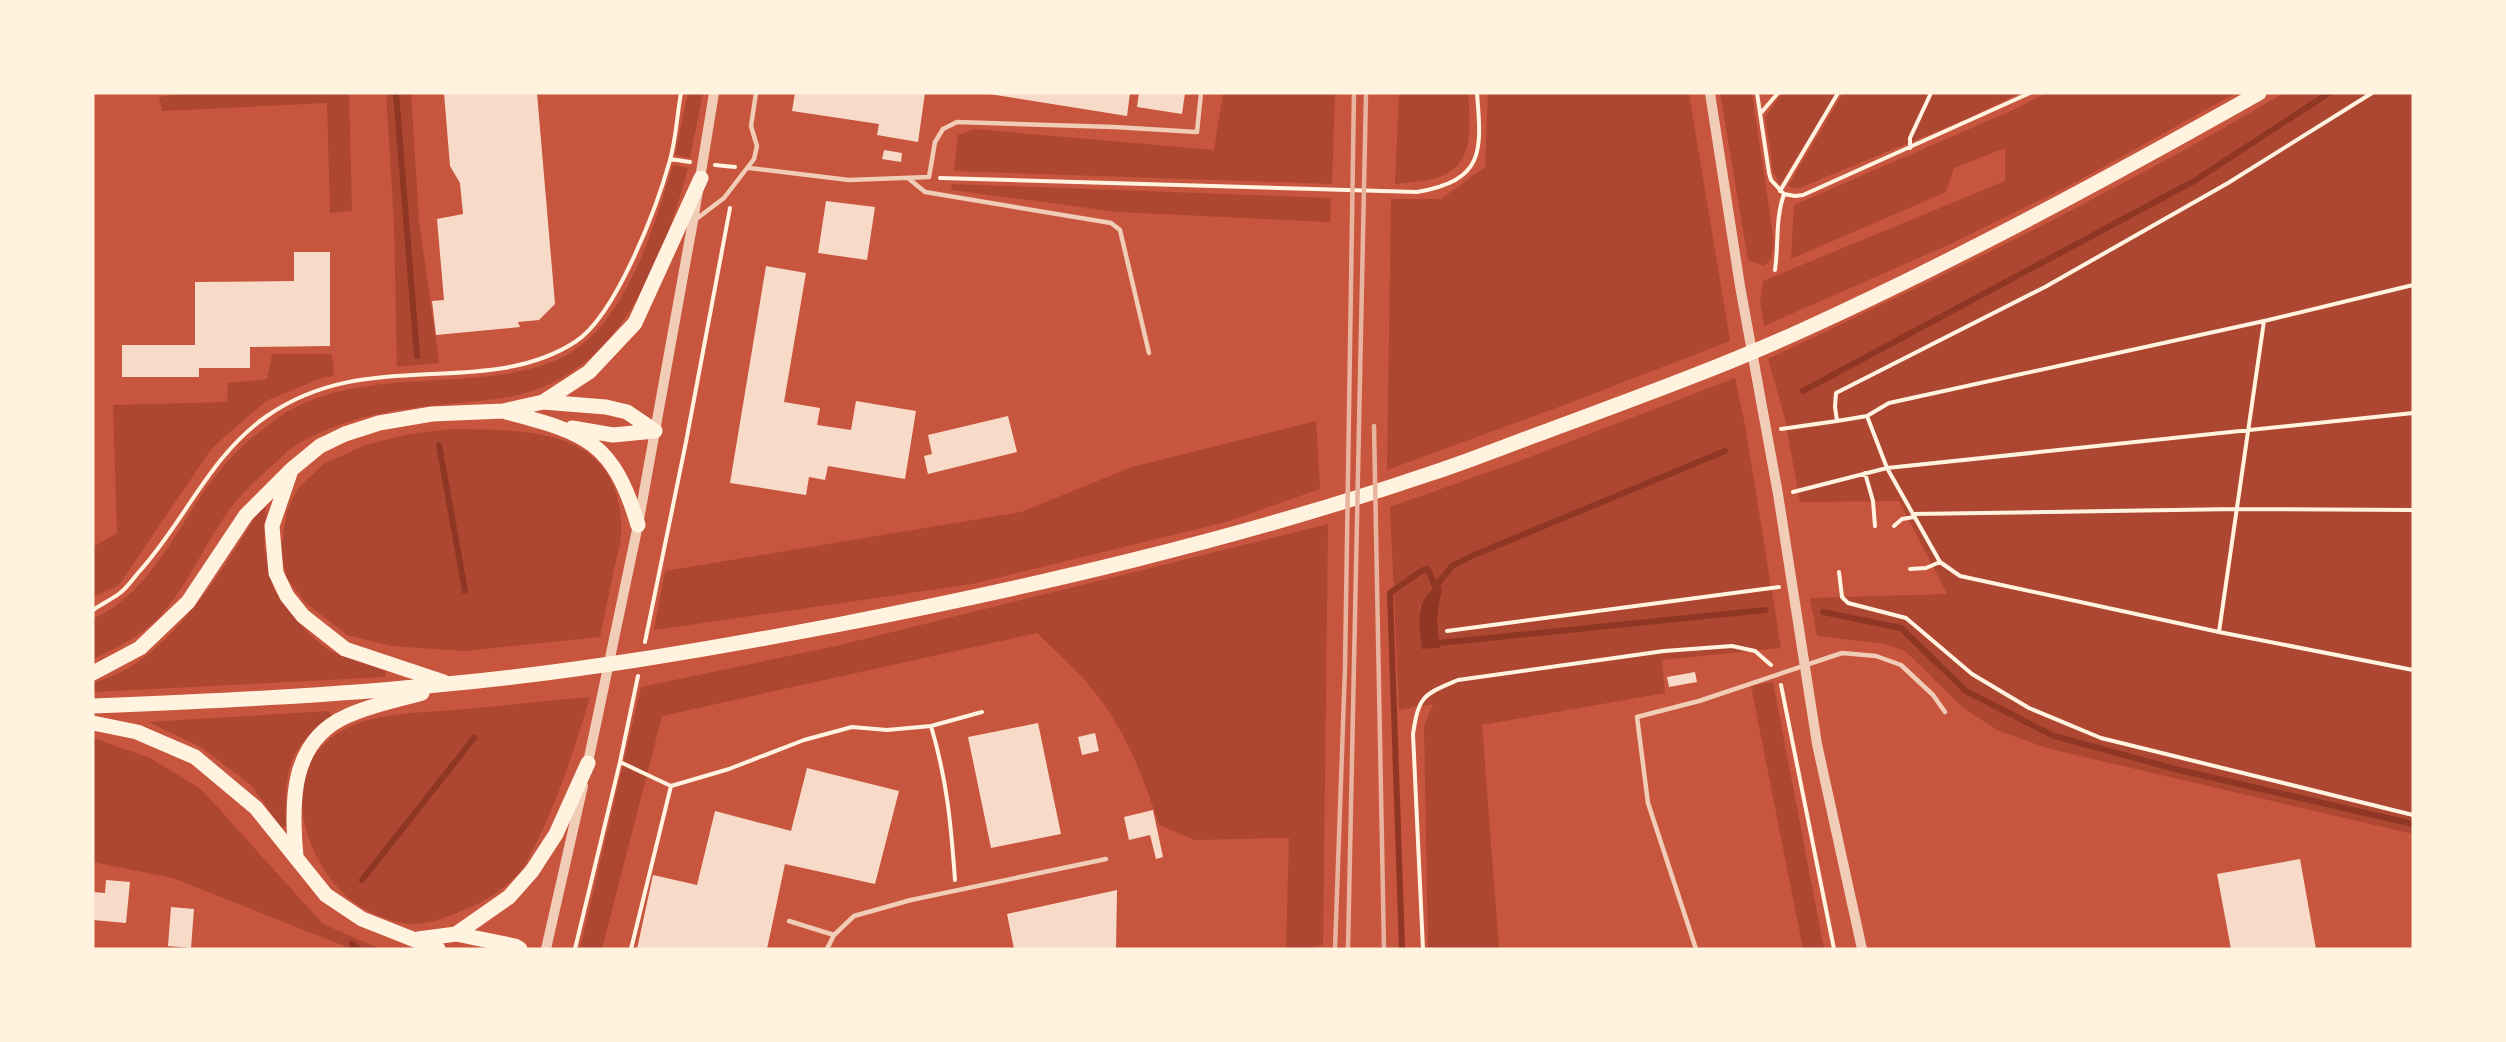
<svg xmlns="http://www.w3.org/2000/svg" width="2506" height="1042" viewBox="0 0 2506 1042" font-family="Ubuntu,sans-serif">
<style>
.green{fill:#ae4732;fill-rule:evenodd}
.water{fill:#8f3625}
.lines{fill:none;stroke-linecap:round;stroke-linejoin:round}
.stream{stroke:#8f3625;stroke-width:6}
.building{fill:#f7dbc8}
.path{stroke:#fff3e0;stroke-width:4}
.service{stroke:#f1ccb7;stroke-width:4.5}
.tertiary{stroke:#f1ccb7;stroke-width:10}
.primary{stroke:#fff3e0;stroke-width:15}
.rail{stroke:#e9b49f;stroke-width:4.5}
</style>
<rect width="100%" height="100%" fill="#c8553d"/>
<!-- green -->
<path class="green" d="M187,93H349L352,211L330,213L327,103L162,111L159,97Z
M386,93H411L419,221L439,363L397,367L394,223Z
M688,93H703L690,158L675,155Z
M1223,93H1335L1332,184L954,171L958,135L974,129L1214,150Z
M1399,93H1468C1470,120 1475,160 1446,174C1431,182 1411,182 1395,184Z
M1488,93H1689L1730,341L1559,407L1387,470L1391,199H1441L1485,167Z
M1720,93H1752L1774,242L1771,259L1764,266L1748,260Z
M1782,93H1837L1780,185L1773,171L1765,117Z
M1843,93H2020L1969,118L1797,189L1788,186Z
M2046,93H2236L2065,188L1946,246L1764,326L1760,302L1763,281L2005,181V148L1954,168L1946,192L1791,259L1794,205L2013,110Z
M2284,93H2413V834L2046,748L1997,730L1962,707L1905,651L1885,644L1817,636L1810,598L1947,594L1899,501L1800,502L1785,419L1768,359C1943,276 2117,192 2284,93Z
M673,165L688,168C661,269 615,385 496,399C426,407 356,408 295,446C288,450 281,458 274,464C260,476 245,490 233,505C206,540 190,583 161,615C142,636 118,647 93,659V619C156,590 179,519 221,469C237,449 257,433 278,418C315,392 359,386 403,382C453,378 512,380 559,359C625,329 653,229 673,165Z
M952,184L1331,198L1330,222L1118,212L951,190Z
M272,354H332L334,376L324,377L266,401L212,448L119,585L93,597V547L117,533L113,405L227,402L228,383L267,379Z
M1735,378L1745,425L1781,648L1662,660L1665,693L1482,725L1499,949H1428L1424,726L1433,704L1399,710L1390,507L1514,463ZM1442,588L1437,619L1440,648L1423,649L1419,607Z
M1316,421L1320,489L1226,522L972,584L654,630L665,571L1021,512L1132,467Z
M450,429C529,430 624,427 621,534C621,544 617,555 615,565C610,589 605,613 600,637L465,651L391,646L347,635L306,603L286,577L281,551L287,510L298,488L324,464L365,445L409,434Z
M266,507L264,547L274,590L310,635L331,652L386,671L385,677L93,692V683C103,679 114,676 123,671C178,642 229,562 259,510Z
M1328,524L1323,945L1305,949H1286L1289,838L1195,840L1159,825C1144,778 1125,728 1092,689C1076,669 1055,651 1037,633L662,716L602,949H580L641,687L836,646Z
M1773,682L1824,949H1803L1751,686Z
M590,697C575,746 560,796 537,841C532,850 528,861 522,869C505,890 483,903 459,912C440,920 418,928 398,922C380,918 355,906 342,892C300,849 279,769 340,732C372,712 418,713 455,710C500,706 545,701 590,697Z
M329,711L332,716C285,750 285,772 286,826L282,828L251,785L201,747L148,722Z
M93,738L150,758L201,789L323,924L380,949H352L173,878L93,862Z"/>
<!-- water -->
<path class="water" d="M1435,587H1442L1437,619L1440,648L1422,649C1420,623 1413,605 1435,587Z"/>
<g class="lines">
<!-- stream -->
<path class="stream" d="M396,93L417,356
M1803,391L2194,181L2329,93
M439,445L465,591
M1823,612L1901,628L1966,691L2054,736L2179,770L2413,824
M1439,643L1765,610
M362,880L474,738
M352,944L359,949
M1402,949L1390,593L1421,571L1428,569L1435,587L1452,566L1474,555L1725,451"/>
</g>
<!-- building -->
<path class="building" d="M444,93H537L555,304L539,320L518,322L520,327L436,335L432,301L444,300L437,219L463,214L460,183L450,166Z
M795,93H925L918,142L877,135L879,124L792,111Z
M983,93H1130L1127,116Z
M1139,93H1185L1182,114L1137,107Z
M884,150L902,153L901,162L882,159Z
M826,201L875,207L867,260L818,253Z
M294,252H330V346L250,347V368H199V377H122V345H195V282L294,281Z
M766,266L806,273L784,402L820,408L817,425L851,430L856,401L916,411L905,479L828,466L825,480L809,477L806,495L730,483Z
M1008,416L1017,452L928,474L924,456L932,454L928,435Z
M1695,672L1697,682L1669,687L1667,677Z
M1038,723L1061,834L991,848L968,737Z
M1095,733L1099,751L1082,755L1078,737Z
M807,768L899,791L875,884L785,864L767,949H637L653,875L697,885L715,811L791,831Z
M1153,810L1163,857L1156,859L1150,835L1129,840L1124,817Z
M2300,859L2316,949H2231L2217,874Z
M106,880L130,882L126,923L93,920V892L105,893Z
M1117,890L1116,949H1014L1007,914Z
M171,907L194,909L191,948L168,946Z"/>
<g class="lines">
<!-- path -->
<path class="path" d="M1757,93L1769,173L1771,180L1784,194C1775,220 1779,242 1775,270
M2372,93L2228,183L2045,287L1836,393L1835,407L1837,421L1867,416L1889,403L2264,321L2413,285
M1760,114L1778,93
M1910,148V138L1931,93
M670,159L690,162
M715,165L735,167
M940,178L1417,192C1484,180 1482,153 1477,93
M1780,191L1838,93
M1784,194L1795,196L1803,195L2030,93
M1867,416L1887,468L1940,562L1960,576L2219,632L2413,670
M1781,429L1837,421
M1865,473L1873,501L1875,526
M1793,492L1887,468L2413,413
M1913,514L2237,509L2413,510
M1894,526L1902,519L1914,517
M1910,569L1926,568L1940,562
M1839,572L1842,597L1848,603L1906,618L1972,674L2029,708L2101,738L2413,815
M93,610C102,604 112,599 120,593C127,588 133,579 138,573C184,523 210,455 267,416C319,380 370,377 431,374C480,372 532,370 575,342C616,316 657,207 670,160C676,139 677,115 681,93
M1447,631L1779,587
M2219,632L2264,321
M645,642L686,442L730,208
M1781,685L1834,949
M931,726L982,712
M620,762L671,786L729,769L804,740L852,727L887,730L931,726C947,780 951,824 955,880
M575,949L620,762L638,676
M631,949L671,786
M1423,949L1413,734C1419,695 1423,695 1458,680L1664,651L1732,646L1755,651L1771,665"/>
<!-- service -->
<path class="service" d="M749,168L849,180L929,177L935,142L943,129L957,122L1114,127L1197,132L1201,93
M908,178L925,192L1111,223L1120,230L1149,353
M695,220L724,198L754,159L757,146L751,126L756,93
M789,921L834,935
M827,949L834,935L854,916L911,900L1106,859
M1696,949L1648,803L1637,717L1699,701L1842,653L1876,656L1901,665L1933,695L1945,712"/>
<!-- tertiary -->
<path class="tertiary" d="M1710,93L1740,286L1778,494L1817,744L1862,949
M587,767L638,525L693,221L714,93
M546,949L583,786"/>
<!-- primary -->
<path class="primary" d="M543,402L606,407L627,412L655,431
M506,412C586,433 613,441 638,525
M572,428L613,435L655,431
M290,473L272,526L276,573L287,596L303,616L345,649L444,682
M93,673L140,648L188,602L246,515L292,469L320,446L345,434L379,423L432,414L503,411L543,402L589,372L635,323L701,178
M93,706C211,701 329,696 447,684C576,672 704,650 831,626C1033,587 1235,540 1429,474C1469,461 1508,445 1547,431C1633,399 1719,368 1803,330C1959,259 2110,177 2259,93
M93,723L137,732L195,757L256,808L326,895L362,919L438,949
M296,856C291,803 290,741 347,716C371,705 398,700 422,693
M456,934L515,946L520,949
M418,939L456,934L509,897L532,871L556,834L588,763"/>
<!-- rail -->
<path class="rail" d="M1374,426L1384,949
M1335,949L1345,668L1354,93
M1348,949L1366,93"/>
</g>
<!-- border -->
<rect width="2506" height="1042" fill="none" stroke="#fff3e0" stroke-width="189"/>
</svg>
